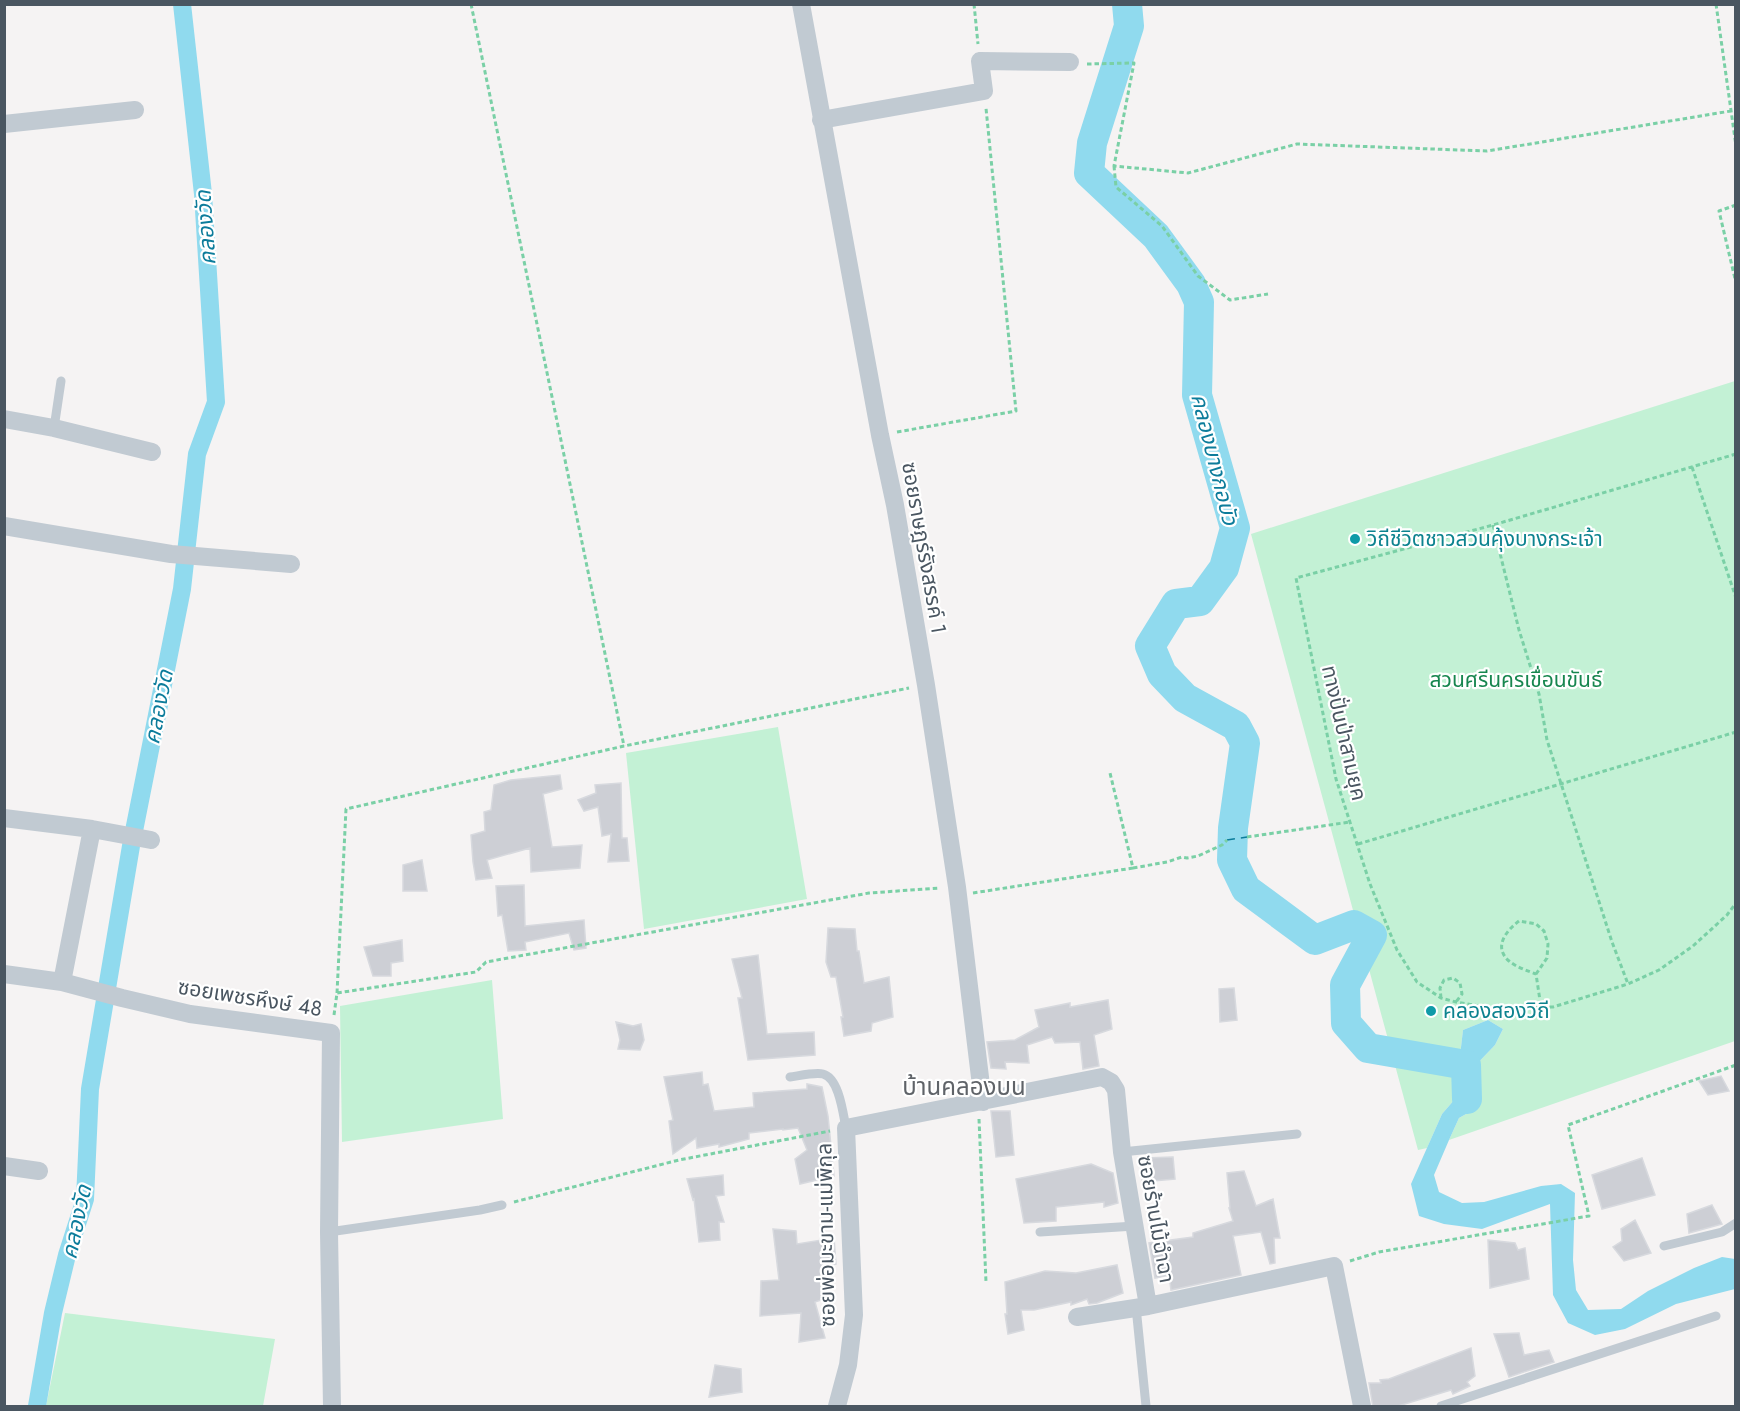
<svg xmlns="http://www.w3.org/2000/svg" width="1740" height="1411" viewBox="0 0 1740 1411" font-family="Jost,'Noto Sans Thai',sans-serif">
<style>
.green{fill:#c3f1d5}
.water{fill:#90daee}
.lines{fill:none;stroke-linecap:round;stroke-linejoin:round}
.canal{stroke:#90daee;stroke-width:18}
.river{stroke:#90daee;stroke-width:30}
.ferry{stroke:#0c7c9b;stroke-width:1.5;stroke-dasharray:8 6;stroke-linecap:butt}
.building{fill:#cdcfd5;stroke:#d7d9de;stroke-width:1.5}
.path{stroke:#7ad0a6;stroke-width:3;stroke-dasharray:4.5 3;stroke-linecap:butt}
.service{stroke:#c1cad2;stroke-width:9}
.minor{stroke:#c1cad2;stroke-width:18}
.culture-dot{fill:#0f9aa8;stroke:#fff;stroke-width:2}
.labels{text-anchor:middle;stroke-width:4.5;stroke-linejoin:round;paint-order:stroke}
.culture-label{font-size:21px;fill:#0d838f;stroke:#fff;text-anchor:start}
.street-label{font-size:21px;fill:#4a5661;stroke:#fff}
.park-label{font-size:21px;fill:#17864f;stroke:#fff}
.water-label{font-size:22px;font-style:italic;fill:#0c7c9b;stroke:#fff}
.quarter-label{font-size:24px;fill:#5f6368;stroke:#fff}
</style>
<rect width="100%" height="100%" fill="#f5f3f3"/>
<!-- green -->
<path class="green" d="M1735,381V1041L1449,1140L1459,1118L1475,1109L1472,1069L1495,1045L1503,1029L1488,1020L1463,1030L1455,1099L1442,1114L1427,1148L1418,1150L1251,534Z
M778,727L807,899L644,929L626,753Z
M492,980L503,1119L342,1142L340,1006Z
M65,1313L275,1339L263,1406H46Z"/>
<!-- water -->
<path class="water" d="M1488,1020L1503,1029L1495,1045L1472,1069L1475,1109L1459,1118L1449,1140L1434,1175L1439,1192L1462,1203L1484,1202L1541,1186L1561,1184L1575,1193L1573,1260L1576,1290L1588,1310L1621,1309L1648,1291L1694,1268L1722,1257L1735,1259V1289L1676,1304L1625,1329L1595,1335L1568,1323L1553,1295L1550,1204L1482,1229L1444,1224L1419,1216L1411,1184L1442,1114L1455,1099L1463,1030Z"/>
<g class="lines">
<!-- canal -->
<path class="canal" d="M37,1406L53,1313L67,1255L85,1199L90,1089L131,846L182,589L197,454L216,402L203,194L182,4"/>
<!-- river -->
<path class="river" d="M1127,4L1129,26L1092,143L1089,173L1156,236L1191,284L1199,302L1197,395L1235,528L1224,568L1200,601L1176,604L1150,646L1162,674L1185,698L1236,726L1245,743L1233,828L1232,860L1246,889L1315,940L1354,925L1372,935L1345,985L1346,1023L1368,1048L1466,1065L1467,1099"/>
<!-- ferry -->
<path class="ferry" d="M1227,840L1247,837"/>
</g>
<!-- building -->
<path class="building" d="M560,775L562,789L543,794L552,847L582,845L580,868L531,872L530,848L487,860L492,878L476,880L473,862L471,835L485,831L484,812L491,810L494,785L511,780Z
M621,783L622,838H627L629,861L608,862L611,834L602,836L598,807L584,811L578,800L596,793L595,785Z
M422,860L427,891H403V865Z
M524,885L525,926L584,920L586,948L574,950L569,933L525,942L526,950L508,951L502,915L498,916L496,886Z
M828,928L855,929L857,951H859L864,983L889,977L893,1017L872,1023L871,1031L844,1036L841,1017H843L836,977H831L826,962Z
M402,940L403,961L391,963V976H373L364,947Z
M758,955L767,1034L814,1032L815,1055L748,1060L738,998H742L732,959Z
M1234,988L1237,1020L1220,1022L1219,989Z
M1108,1000L1112,1029L1094,1035L1099,1066L1083,1069L1080,1042L1055,1043L1052,1037L1027,1045L1029,1063L1005,1062L1006,1069L991,1068L987,1042L1015,1040L1039,1027L1035,1010L1070,1003V1007Z
M616,1022L633,1026L641,1024L644,1040L640,1050L618,1049L620,1040Z
M702,1072L703,1085L708,1084L714,1111L754,1107L753,1093L807,1089V1084L822,1087L828,1116L834,1176L800,1184L795,1159L807,1150L798,1128L783,1130V1129L749,1133V1139L719,1147V1144L697,1148L696,1138L673,1154L669,1121L673,1120L664,1077Z
M1721,1076L1729,1091L1708,1095L1699,1081Z
M991,1111H1010L1014,1155L996,1157Z
M1173,1157L1175,1179L1142,1182L1144,1158Z
M1642,1158L1655,1195L1602,1209L1592,1175Z
M1091,1164L1113,1173L1118,1203L1104,1207V1202L1056,1207V1221L1024,1223L1016,1179Z
M1244,1171L1256,1206L1273,1199L1280,1238H1274L1275,1263L1270,1264L1261,1232L1233,1236L1241,1275L1171,1290L1169,1275L1155,1278L1149,1243L1193,1237V1233L1233,1221L1229,1208H1230L1227,1173Z
M723,1175L724,1195L716,1196L724,1222H719L720,1240L699,1242L694,1199L693,1200L687,1179Z
M1712,1205L1722,1224L1689,1233L1687,1214Z
M1635,1220L1651,1253L1624,1261L1613,1247L1622,1241L1621,1229Z
M773,1229L796,1231L797,1244L834,1238L836,1264L830,1265V1297L815,1302L825,1338L799,1342L801,1313L760,1316L761,1281L779,1280Z
M1488,1240L1515,1243L1518,1250L1525,1248L1529,1279L1490,1288Z
M1117,1265L1123,1293L1097,1303L1089,1304L1087,1299L1071,1305V1302L1034,1310H1021L1024,1330L1008,1334L1005,1314H1007L1005,1282L1045,1271L1076,1273Z
M1519,1333L1524,1355L1549,1350L1554,1362L1509,1377L1494,1334Z
M1471,1348L1475,1376L1467,1382L1470,1386L1453,1394L1451,1390L1395,1407H1373L1369,1383H1381L1380,1380L1389,1379Z
M715,1365L741,1369L742,1392L709,1397Z"/>
<g class="lines">
<!-- path -->
<path class="path" d="M471,4L624,746
M974,4L978,44
M1716,4L1736,146
M1087,64L1134,63L1114,166L1188,173L1297,144L1487,151L1731,111
M1114,166L1116,187L1162,226L1198,276L1230,300L1268,294
M1736,205L1719,211L1736,283
M897,432L1016,411L986,108
M1736,454L1493,525L1296,578L1336,779L1370,884L1397,950L1417,982L1441,998L1456,1002L1491,1008L1553,1007L1628,984L1659,970L1693,946L1727,915L1736,903
M1692,467L1736,598
M1493,525L1519,630L1539,694L1547,740L1612,942L1628,984
M1247,837L1350,822
M1358,844L1736,732
M1133,868L1167,862L1182,857L1187,858L1198,856L1222,845L1227,840
M973,893L1133,868L1110,773
M1536,974L1547,958L1548,944L1544,931L1536,924L1519,921C1506,931 1493,947 1509,961C1516,967 1528,971 1536,974L1541,1007
M337,993L346,809L624,746L909,688
M1441,998L1440,988L1444,980L1453,978L1460,983L1462,994L1456,1002
M334,1015L337,993L476,972L486,962L869,893L940,888
M979,1119L986,1282
M514,1202L679,1160L830,1131
M1350,1261L1379,1252L1589,1216L1568,1125L1736,1065"/>
<!-- service -->
<path class="service" d="M54,428L61,381
M790,1077C798,1076 815,1072 823,1074C839,1078 843,1113 846,1128
M1122,1152L1297,1134
M329,1232L480,1210L502,1205
M1040,1232L1135,1226
M1664,1246L1722,1232L1736,1223
M1136,1307L1146,1406
M1441,1406L1716,1316"/>
<!-- minor -->
<path class="minor" d="M801,4L880,435L895,505L926,685L957,887L983,1102
M821,120L984,91L980,61L1070,62
M4,124L135,110
M4,419L54,428L152,452
M4,526L171,554L291,564
M4,818L92,829L151,840
M4,974L62,982L122,998L190,1014L331,1033L329,1232L332,1406
M62,982L92,829
M4,1166L39,1171
M1077,1317L1148,1306
M837,1406L848,1365L854,1315L846,1128L1102,1077L1111,1082L1116,1090L1122,1152L1148,1306L1334,1266L1362,1406"/>
</g>
<!-- markers -->
<g class="culture-dot">
<circle cx="1355" cy="539" r="6"/>
<circle cx="1431" cy="1011" r="6"/>
</g>
<g class="labels">
<!-- culture labels -->
<g class="culture-label">
<text x="1367" y="546">วิถีชีวิตชาวสวนคุ้งบางกระเจ้า</text>
<text x="1443" y="1018">คลองสองวิถี</text>
</g>
<!-- street labels -->
<g class="street-label">
<text transform="translate(924 548) rotate(80)" y="7">ซอยราษฎร์รังสรรค์ 1</text>
<text transform="translate(1344 733) rotate(77)" y="7">ทางปั่นป่าสามยุค</text>
<text transform="translate(250 998) rotate(9)" y="7">ซอยเพชรหึงษ์ 48</text>
<text transform="translate(1156 1219) rotate(80)" y="7">ซอยร้านไม้ฉำฉา</text>
<text transform="translate(826 1235) rotate(-91)" y="7">ซอยพ่อมะขาม-แม่พิกุล</text>
</g>
<!-- park labels -->
<g class="park-label">
<text x="1516" y="687">สวนศรีนครเขื่อนขันธ์</text>
</g>
<!-- water labels -->
<g class="water-label">
<text transform="translate(205 228) rotate(-94)" y="8">คลองวัด</text>
<text transform="translate(1215 459) rotate(76)" y="8">คลองบางกอบัว</text>
<text transform="translate(158 707) rotate(-79)" y="8">คลองวัด</text>
<text transform="translate(76 1222) rotate(-78)" y="8">คลองวัด</text>
</g>
<!-- quarter labels -->
<g class="quarter-label">
<text x="964" y="1095">บ้านคลองบน</text>
</g>
</g>
<!-- border -->
<rect width="1740" height="1411" fill="none" stroke="#4a5661" stroke-width="12"/>
</svg>
